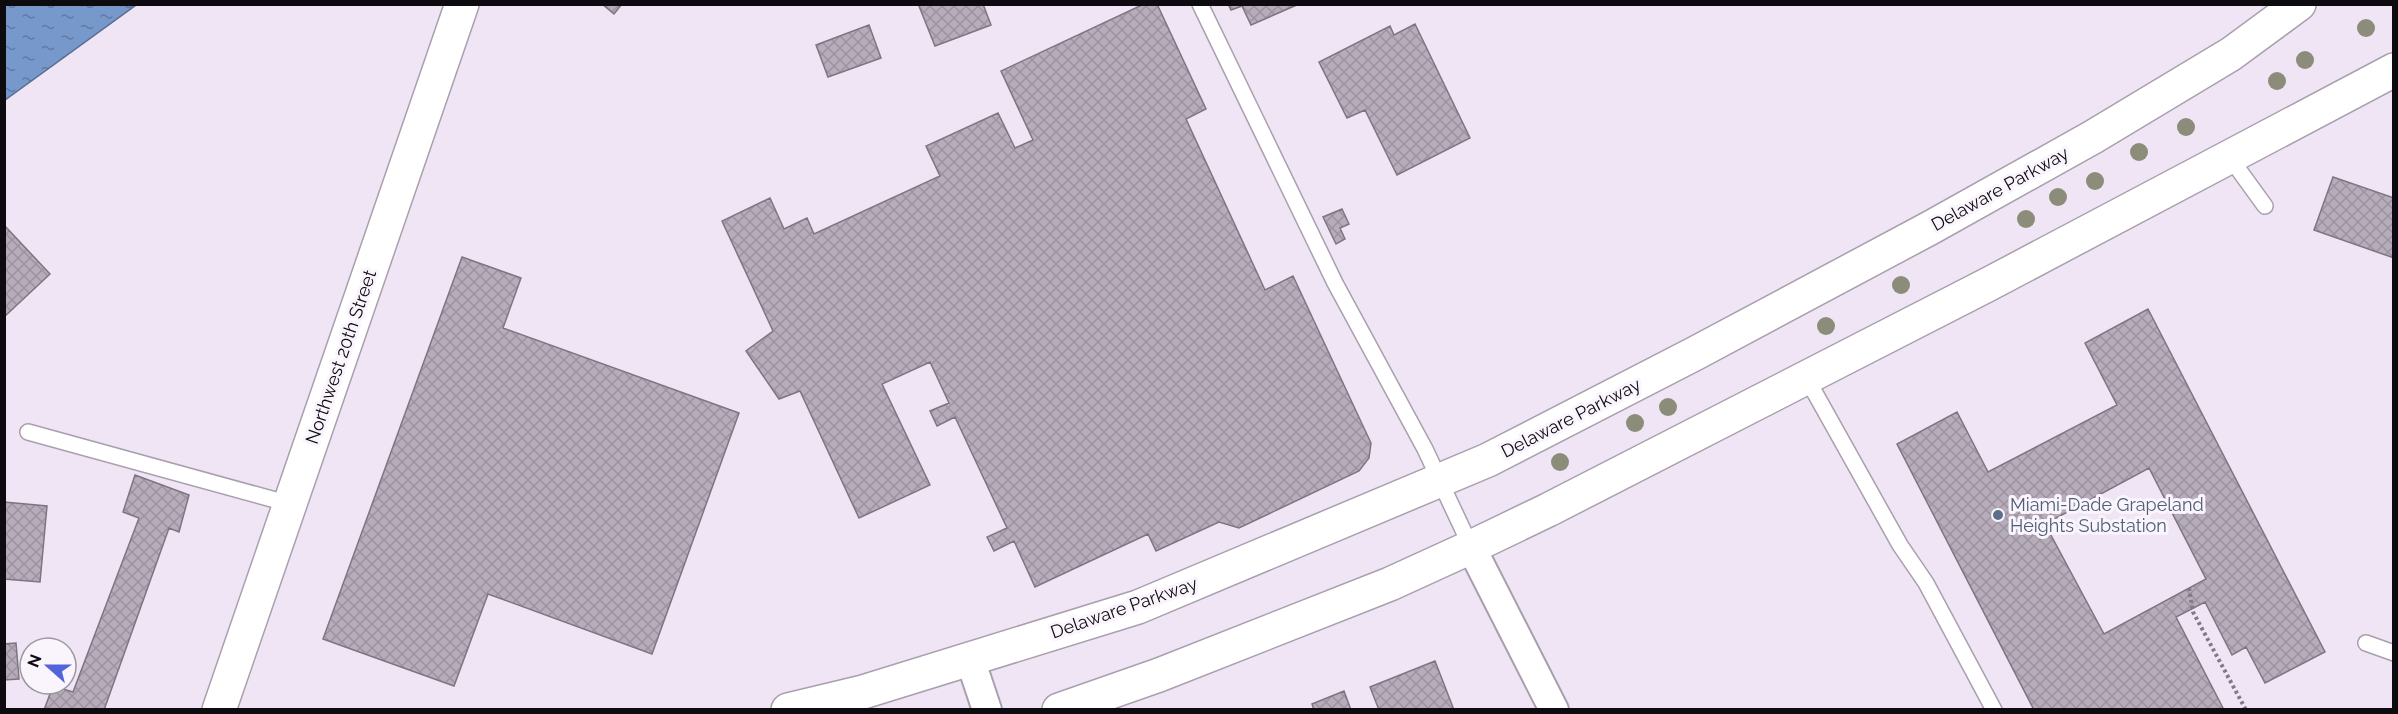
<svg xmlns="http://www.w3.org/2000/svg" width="2398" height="714" viewBox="0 0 2398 714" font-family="Raleway,sans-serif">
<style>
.water{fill:url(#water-ripples);stroke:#586e92;stroke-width:1.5}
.building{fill:url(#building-cross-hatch);stroke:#7e7582;stroke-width:1.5;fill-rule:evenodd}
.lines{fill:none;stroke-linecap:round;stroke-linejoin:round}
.service-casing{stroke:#a99fad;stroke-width:18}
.minor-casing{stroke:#a99fad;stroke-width:32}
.tertiary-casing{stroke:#a99fad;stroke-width:36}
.path{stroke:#817a84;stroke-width:4;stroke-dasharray:3 3;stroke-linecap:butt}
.service{stroke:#fff;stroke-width:15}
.minor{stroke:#fff;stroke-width:28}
.tertiary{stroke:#fff;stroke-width:33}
.tree{fill:#8b8c79}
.service-dot{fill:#5c6f8a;stroke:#faf4fd;stroke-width:2}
.labels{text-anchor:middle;stroke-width:6;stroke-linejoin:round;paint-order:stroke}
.street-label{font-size:18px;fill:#0e0b10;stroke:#faf4fd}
.service-label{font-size:18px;fill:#4e5e75;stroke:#faf4fd;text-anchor:start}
</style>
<defs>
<pattern id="water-ripples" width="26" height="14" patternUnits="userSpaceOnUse" patternTransform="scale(1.5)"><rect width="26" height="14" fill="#7798ca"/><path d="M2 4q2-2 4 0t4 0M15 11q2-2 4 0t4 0" fill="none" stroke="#607aa3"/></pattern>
<pattern id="building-cross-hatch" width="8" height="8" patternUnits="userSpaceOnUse" patternTransform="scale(1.5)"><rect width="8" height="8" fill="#b6acba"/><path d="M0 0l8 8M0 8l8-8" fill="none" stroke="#9b939f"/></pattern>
</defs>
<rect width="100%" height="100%" fill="#f0e5f4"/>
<path class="water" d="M5,4H136V5L5,100Z"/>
<path class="building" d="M602,4H622L614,14Z
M922,4H983L991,25L935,46L919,6Z
M1144,4H1157L1206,109L1186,119L1265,290L1293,276L1371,443L1369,458L1359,471L1239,528L1219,522L1156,551L1148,534L1035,587L1014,541L994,551L987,537L1007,528L955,417L937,426L930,411L949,403L930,362L882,384L930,485L859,518L800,391L779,399L746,351L773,331L722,221L770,198L784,229L807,218L814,234L940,176L926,146L998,113L1015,148L1033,140L1001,71Z
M1228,4H1299L1251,25L1242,6L1231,10Z
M1415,24L1470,138L1397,175L1365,110L1347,118L1319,62L1390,26L1394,35Z
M869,25L881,58L828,77L816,45Z
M2333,177L2394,198V258L2314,230Z
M1342,209L1349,224L1340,228L1345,239L1336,244L1323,217Z
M4,225L50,274L4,317Z
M462,257L521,278L503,328L739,413L652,654L488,594L454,686L323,639Z
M2148,309L2325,652L2265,683L2246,647L2232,655L2205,602L2176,617L2224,710H2034L1897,444L1957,412L1988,472L2117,405L2085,343ZM2149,468L2206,579L2104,634L2045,524Z
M135,475L189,495L179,532L169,528L104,710H44L53,686L73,692L139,518L123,512Z
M4,502L47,506L40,582L4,579Z
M16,643L19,679L4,680V644Z
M1435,661L1454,710H1379L1370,687Z
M1344,691L1351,710H1314L1312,704Z"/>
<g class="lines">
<g class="service-casing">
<path id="service" d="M1200,4L1335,283L1425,449L1471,547
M2228,155L2265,206
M1806,377L1900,545L1926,583L1994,710
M28,432L290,504
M2366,643L2394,653"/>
</g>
<g class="minor-casing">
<path id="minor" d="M1471,547L1554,710
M970,659L987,710"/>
</g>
<g class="tertiary-casing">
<path id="tertiary" d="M219,710L462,4
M788,710L863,692L1138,607L1488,460L1694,354L1930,228L2093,137L2231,54L2299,4
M1059,710L1159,675L1390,584L1471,547L1548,510L1989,284L2394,70"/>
</g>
<path class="path" d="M2189,588L2193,612L2246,710"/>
<use href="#service" class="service"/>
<use href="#minor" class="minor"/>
<use href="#tertiary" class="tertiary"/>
</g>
<g class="tree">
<circle cx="2366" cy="28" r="9"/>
<circle cx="2305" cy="60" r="9"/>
<circle cx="2277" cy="81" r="9"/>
<circle cx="2186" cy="127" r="9"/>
<circle cx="2139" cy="152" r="9"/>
<circle cx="2095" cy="181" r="9"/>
<circle cx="2058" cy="197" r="9"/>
<circle cx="2026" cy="219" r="9"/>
<circle cx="1901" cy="285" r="9"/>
<circle cx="1826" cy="326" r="9"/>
<circle cx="1668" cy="407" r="9"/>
<circle cx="1635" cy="423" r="9"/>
<circle cx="1560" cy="462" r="9"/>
</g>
<circle class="service-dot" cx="1998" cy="515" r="6"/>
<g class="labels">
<g class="street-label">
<text transform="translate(2000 189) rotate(-29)" y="6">Delaware Parkway</text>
<text transform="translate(341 357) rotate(-71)" y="6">Northwest 20th Street</text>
<text transform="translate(1571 418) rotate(-27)" y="6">Delaware Parkway</text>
<text transform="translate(1124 608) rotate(-19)" y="6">Delaware Parkway</text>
</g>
<g class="service-label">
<text x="2010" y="511">Miami-Dade Grapeland<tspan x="2010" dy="21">Heights Substation</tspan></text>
</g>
</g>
<rect width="2398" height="714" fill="none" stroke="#0e0b10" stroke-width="12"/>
<g transform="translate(48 666) rotate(291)"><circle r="28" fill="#faf4fd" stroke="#9c979e" stroke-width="1.5"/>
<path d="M0-4.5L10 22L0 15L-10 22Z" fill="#5264da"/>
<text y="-9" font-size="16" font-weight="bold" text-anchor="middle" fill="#0e0b10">N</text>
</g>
</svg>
